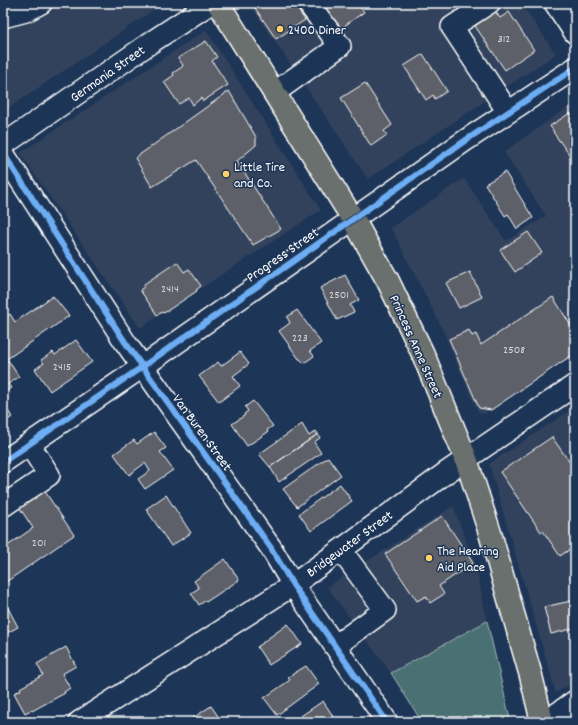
<svg xmlns="http://www.w3.org/2000/svg" width="578" height="725" viewBox="0 0 578 725" font-family="Dekko,sans-serif">
<style>
.built{fill:#30425c}
.green{fill:#4a7073;stroke:#a4b8b9}
.building{fill:#5d6067;stroke:#fff}
.lines{fill:none;stroke-linecap:round;stroke-linejoin:round}
.minor-casing{stroke:#fff;stroke-width:24}
.major-casing{stroke:#fff;stroke-width:25}
.minor{stroke:#1d3557;stroke-width:21}
.major{stroke:#6b706d;stroke-width:22}
.cycleway-casing{stroke:#1d3557;stroke-width:8}
.cycleway{stroke:#6dadf4;stroke-width:6}
.poi-dot{fill:#ffd166;stroke:#1d3557;stroke-width:1.5}
.labels{text-anchor:middle;stroke-width:3;stroke-linejoin:round;paint-order:stroke}
.number-label{font-size:12px;fill:#d6d7d9}
.poi-label{font-size:14px;fill:#fff;stroke:#1d3557;text-anchor:start}
.street-label{font-size:14px;fill:#fff;stroke:#1d3557}
</style>
<rect width="100%" height="100%" fill="#1d3557"/>
<filter id="ink" filterUnits="userSpaceOnUse"><feTurbulence type="fractalNoise" baseFrequency=".025" numOctaves="2"/><feDisplacementMap in="SourceGraphic" scale="8" xChannelSelector="R" yChannelSelector="G"/><feConvolveMatrix kernelMatrix="1 2 1 2 8 2 1 2 1" color-interpolation-filters="sRGB"/></filter>
<g filter="url(#ink)">
<path class="built" d="M3,3H164L3,112Z
M249,3H521L556,54L368,179Z
M206,30L321,210L140,328L20,153Z
M575,102V353L484,414L478,412L441,326L391,228L464,178L506,241L546,216L504,152Z
M575,407V681L556,693L489,464Z
M453,506L476,566L487,621L391,673L327,587Z"/>
<path class="green" d="M487,621L510,719L504,722H422L391,673Z"/>
<path class="building" d="M262,3H293L305,20L276,39L255,8Z
M321,3H357L364,12L340,29Z
M495,11L500,18L509,12L534,50L505,70L475,26Z
M206,41L217,57L212,61L228,85L203,101L201,98L193,105L189,98L179,104L164,82L174,75L173,73L182,67L183,65L178,58Z
M423,54L447,91L435,99L433,95L426,100L404,66Z
M365,83L392,125L384,131L387,135L371,146L341,98Z
M229,91L256,137V145L237,161L281,229L253,245L196,160L152,187L135,158Z
M570,113L575,119V165L573,162L574,161L553,132H554L550,126Z
M505,172L533,218L517,229L508,214L505,216L485,184Z
M528,232L542,253L515,272L500,250Z
M177,262L184,272L189,269L201,286L196,290L197,291L164,313L163,312L157,315L140,290L145,286L144,284Z
M470,272L482,297L459,308L446,283Z
M345,275L359,300L350,305L354,312L337,320L320,288Z
M53,296L69,316L7,359L3,353V318L10,314L15,322Z
M553,297L575,332V339L572,341L575,345V353L491,410L479,408L449,339L469,330L472,336L476,334L481,345Z
M297,310L321,343L310,351L314,356L304,363L300,359H299L279,331L290,323L287,317Z
M76,340L92,362L50,391L35,369L44,363L41,360L53,352L55,355Z
M240,352L249,364L233,376L240,386L219,402L199,376L218,362L221,366Z
M8,360L19,377L8,384L11,388L3,393V364Z
M253,401L273,426L267,430L268,432L247,446L232,424L245,415L244,414L248,411L245,407Z
M3,403L12,417L3,423Z
M302,424L309,436L316,431L318,434L270,467L259,454Z
M154,432L166,448L160,452L173,470L145,489L138,479L150,471L145,463L129,475L114,454L134,440L137,444Z
M318,434L320,438L314,442L321,453L279,482L270,467Z
M552,437L575,470V546L560,556L543,531L541,532L500,472Z
M328,457L341,475L297,507L283,489Z
M340,484L352,501L311,531L299,514Z
M44,490L74,535L3,584V549L33,528L19,507Z
M166,495L191,533L171,546L146,509Z
M442,516L473,563L439,586L444,594L430,603L426,596L417,601L385,554Z
M225,559L239,580L206,602L205,601L199,605L191,593L199,588L194,581Z
M575,568V580L570,578Z
M571,601L575,615V628L551,634L544,607Z
M8,608L18,627L3,635V611Z
M288,624L302,644L269,665L257,647L263,643V642Z
M66,647L76,666L62,674L70,688L64,692L65,693L32,711L31,710L25,713L14,693L21,690L20,688L43,675L37,664Z
M306,666L319,684L277,715L264,698L290,680L288,677Z
M323,701L337,722H292Z
M211,706L222,722H187Z
M168,717L172,722H160Z"/>
<g class="lines">
<g class="minor-casing">
<path id="minor" d="M489,3L452,27L508,112
M555,3L575,33
M3,17L26,11L41,3
M274,93L340,46L308,3
M3,145L153,41L211,3
M3,153L125,342L271,548L293,585L387,722
M3,462L142,367L466,140L575,68
M3,506L49,475L29,444
M335,646L385,610L341,550
M79,722L293,585L447,472L575,385
M545,722L575,701"/>
</g>
<g class="major-casing">
<path id="major" d="M218,3L353,219L388,281L423,354L466,459L490,533L531,676L542,722"/>
</g>
<use href="#minor" class="minor"/>
<use href="#major" class="major"/>
<g class="cycleway-casing">
<path id="cycleway" d="M3,153L125,342L271,548L293,585L387,722
M3,462L142,367L466,140L575,68"/>
</g>
<use href="#cycleway" class="cycleway"/>
</g>
</g>
<g class="poi-dot">
<circle cx="280" cy="29" r="4"/>
<circle cx="226" cy="174" r="4"/>
<circle cx="429" cy="558" r="4"/>
</g>
<g class="labels">
<g class="number-label">
<text x="504" y="42">312</text>
<text x="170" y="292">2414</text>
<text x="339" y="298">2501</text>
<text x="300" y="341">223</text>
<text x="514" y="353">2508</text>
<text x="62" y="370">2415</text>
<text x="39" y="546">201</text>
</g>
<g class="poi-label">
<text x="288" y="34">2400 Diner</text>
<text x="234" y="171">Little Tire<tspan x="234" dy="16">and Co.</tspan></text>
<text x="437" y="555">The Hearing<tspan x="437" dy="16">Aid Place</tspan></text>
</g>
<g class="street-label">
<text transform="translate(107 73) rotate(-35)" y="5">Germania Street</text>
<text transform="translate(282 254) rotate(-35)" y="5">Progress Street</text>
<text transform="translate(417 346) rotate(66)" y="5">Princess Anne Street</text>
<text transform="translate(203 432) rotate(54)" y="5">Van Buren Street</text>
<text transform="translate(349 543) rotate(-36)" y="5">Bridgewater Street</text>
</g>
</g>
<rect width="578" height="725" fill="none" stroke="#1d3557" stroke-width="16"/>
<rect x="8" y="8" width="562" height="709" fill="none" stroke="#fff" stroke-width="1.5" filter="url(#ink)"/>
</svg>
